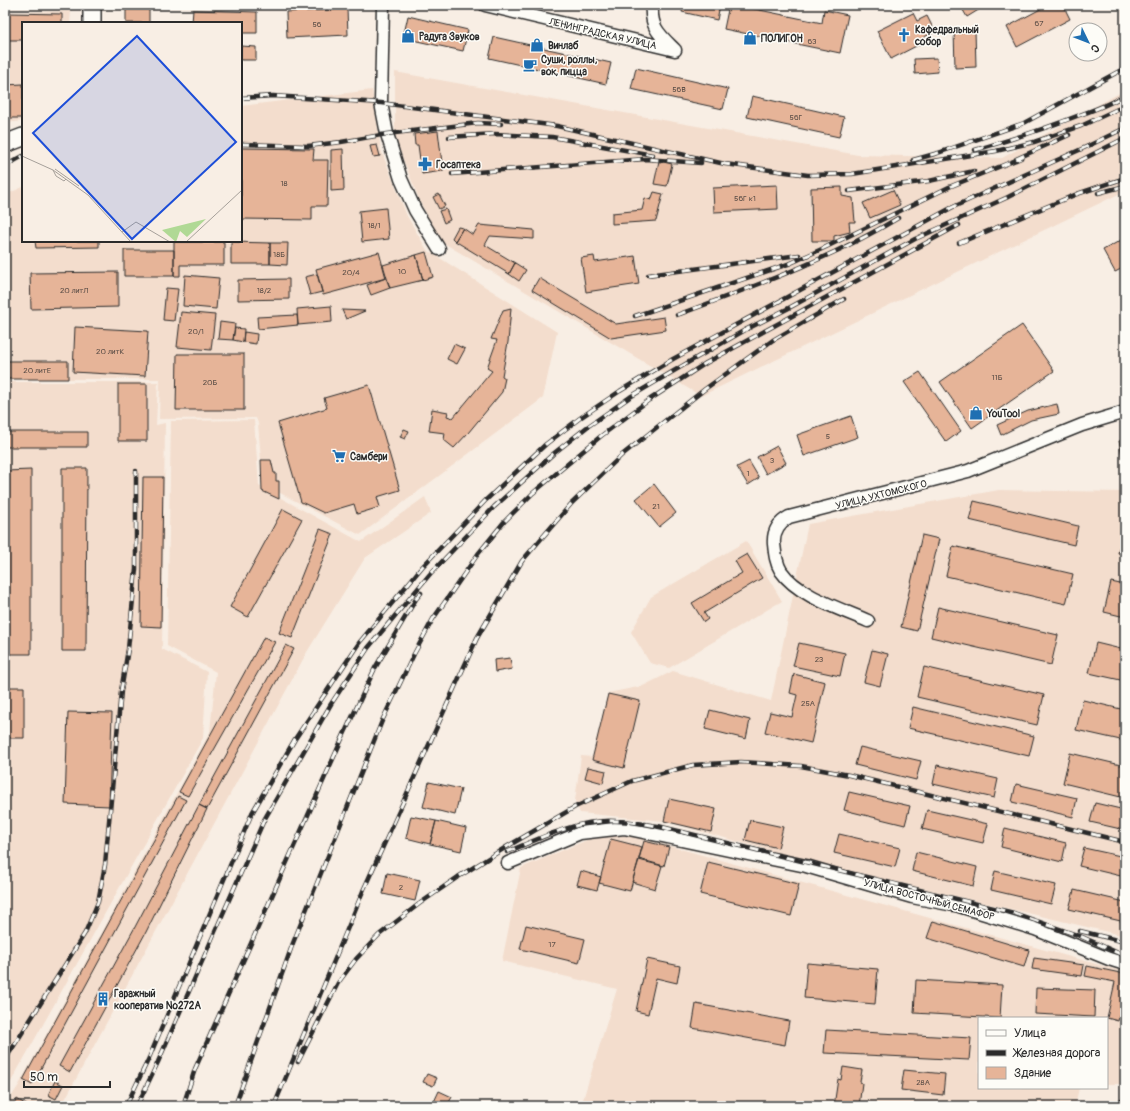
<svg xmlns="http://www.w3.org/2000/svg" width="1130" height="1111" viewBox="0 0 1130 1111" font-family="Pangolin,sans-serif">
<style>
.built{fill:#f3ddcd}
.building{fill:#e6b498;stroke:#2b2b2b}
.lines{fill:none;stroke-linecap:round;stroke-linejoin:round}
.minor-casing{stroke:#2b2b2b;stroke-width:15}
.secondary-casing{stroke:#2b2b2b;stroke-width:20}
.minor{stroke:#fdfcf7;stroke-width:12}
.secondary{stroke:#fdfcf7;stroke-width:17}
.rail-casing{stroke:#2b2b2b;stroke-width:4.5}
.rail{stroke:#fdfcf7;stroke-width:3;stroke-dasharray:9;stroke-linecap:butt}
.labels{text-anchor:middle;stroke-width:3;stroke-linejoin:round;paint-order:stroke}
.number-label{font-size:8px;fill:#5a4d46}
.poi-label{font-size:10px;font-weight:bold;fill:#2b2b2b;stroke:#fdfcf7;text-anchor:start}
.street-label{font-size:10px;fill:#2b2b2b;stroke:#fdfcf7}
.inset-road{fill:none;stroke:#a6a09a;stroke-width:1}
.view{fill:#1d4ed8;fill-opacity:0.15;stroke:#1d4ed8;stroke-width:2}
.inset-edge{fill:none;stroke:#2b2b2b;stroke-width:2}
</style>
<rect width="100%" height="100%" fill="#f8eee4"/>
<filter id="ink" filterUnits="userSpaceOnUse"><feTurbulence type="fractalNoise" baseFrequency=".025" numOctaves="2"/><feDisplacementMap in="SourceGraphic" scale="8" xChannelSelector="R" yChannelSelector="G"/><feConvolveMatrix kernelMatrix="1 2 1 2 8 2 1 2 1" color-interpolation-filters="sRGB"/></filter>
<g filter="url(#ink)">
<path class="built" d="M71,11L70,23H23V121L5,123V12Z
M395,72L858,155L1002,158L1125,90V191L701,396L442,242L421,204L395,139Z
M372,90L381,150L407,216L427,250L557,332L543,398L360,535L263,484L258,423L256,418L159,419L160,379H5V195L23,187V241H241V106Z
M5,382H158L156,425L165,423L162,649L207,672L203,738L12,1080L5,1092Z
M254,420L259,486L361,542L425,497L431,513L365,558L307,652L62,1105L63,1106H5L19,1085L210,732L216,672L167,646L171,421Z
M999,490L1125,492V936L807,861L664,821L580,813L575,801L581,756L592,757L608,693L643,686L673,671L771,701L808,524Z
M746,541L782,601L669,668L650,663L631,632L651,597Z
M626,834L1125,972V1055L1120,1084H1107V1018H979V1088H1079L1075,1106H581L617,989L502,961L521,868L587,840Z"/>
<path class="building" d="M683,5H720L717,20L682,12Z
M729,5H751L750,8L822,23L824,10L848,15L840,53L724,29Z
M960,5H984L985,6L967,17Z
M1048,5H1063L1070,19L1017,47L1007,27Z
M126,9H149V23H126Z
M347,9L348,35L287,38L286,12Z
M193,10L257,12V33H241V23H192Z
M8,13L62,14V23H23V40H7Z
M913,13L917,21L927,16L935,32L924,37L926,41L891,59L877,31Z
M408,16L468,30L463,51L403,38Z
M954,30H975L976,67L955,68Z
M494,37L611,63L606,84L489,58Z
M241,46L256,47V60H241Z
M937,58L938,72L915,74L914,59Z
M636,68L728,89L723,109L631,89Z
M23,84V118H5V85Z
M752,96L844,117L839,137L747,117Z
M438,131L443,171L422,174L418,145H415L414,134Z
M377,145L380,156L373,157L370,146Z
M241,148L314,149L313,160H328L327,206H312V220L241,219Z
M343,149L344,190L331,191V150Z
M659,161L672,164L667,186L654,184Z
M777,185L778,209L714,212L713,188Z
M842,187V196L853,198L855,222H849L850,232L834,236V241H812L811,188Z
M893,190L900,205L870,218L863,203Z
M654,192L663,194L656,221L612,224V213L642,210L645,198L651,200Z
M439,194L445,206L439,209L433,197Z
M386,208L389,239L362,242L359,211Z
M446,209L450,220L444,223L439,211Z
M479,225L534,230V239L490,236L485,245L515,263L509,274L455,241L463,228L473,235Z
M458,227L463,228L455,241L452,238Z
M1125,238V267L1115,272L1103,250Z
M35,241H99V247L36,248Z
M174,242H224V265H180V276H174Z
M231,242L270,243V264H231Z
M270,243H288L287,265L270,264Z
M124,250H174V276H124Z
M379,252L386,278L323,295L316,269Z
M426,252L433,277L423,280L416,255Z
M416,255L423,280L390,288L383,265Z
M594,256L595,262L635,256L639,284L586,292L581,258Z
M515,263L526,270L519,281L509,274Z
M118,272V307L31,309L30,273Z
M317,274L322,292L310,295L305,277Z
M185,275L219,278L216,309L183,306Z
M386,278L390,288L371,295L367,285Z
M539,278L616,324L664,317L666,330L611,338L532,290Z
M289,279V299L238,300V280Z
M166,288L178,289L174,321L163,320Z
M331,306L332,322L298,325L297,309Z
M511,308L508,342L502,376L505,378L502,392L468,433L454,448L444,440L445,433L429,431L432,409L448,412L447,416L453,418L492,371L487,368L497,340L491,339L503,310Z
M342,310L365,311L346,319Z
M181,312L215,315L211,350L177,347Z
M297,315L298,325L258,329L257,317Z
M220,322L235,324L233,340L218,339Z
M1022,325L1054,371L972,428L940,382Z
M75,327L148,331L145,376L73,372Z
M235,328L244,329L243,342L233,340Z
M244,332L257,334L256,344L243,342Z
M454,344L465,349L457,364L447,359Z
M177,354H244V410H176Z
M5,361H68V379H5Z
M920,372L961,431L946,442L904,382Z
M118,384H147V441H118Z
M369,385L400,490L377,497L380,507L357,514L354,504L324,513L301,502L278,423L327,408L324,398Z
M1057,404L1059,414L1031,420L1001,435L997,425L1028,411Z
M851,416L858,437L804,456L797,435Z
M404,429L409,431L405,439L400,437Z
M5,432H87V447H5Z
M1125,440V456H1122L1119,441Z
M777,446L786,463L766,474L757,457Z
M261,460H271L274,473H276V481H279V499L262,491Z
M749,461L759,478L748,485L737,467Z
M62,468H87L86,651H62Z
M31,470V654H6V471Z
M143,477H163L161,627L141,626Z
M654,484L676,513L659,527L636,499Z
M974,501L1078,526L1074,545L969,520Z
M283,509L302,519L248,617L230,607Z
M1125,523V555L1118,553Z
M320,529L333,534L292,638L279,633Z
M922,535L939,539L917,631L901,627Z
M953,546L1073,574L1066,604L946,576Z
M747,554L762,578L704,613L708,619L704,622L692,603L742,573L735,561Z
M1111,582L1125,585V617L1104,612Z
M938,607L1058,635L1051,665L931,637Z
M264,637L275,642L188,796L179,792Z
M799,643L845,653L840,676L793,666Z
M1096,643L1125,650V681L1089,673Z
M286,645L294,649L207,809L199,805Z
M872,650L888,654L880,686L864,682Z
M510,658L512,669L495,672L494,660Z
M924,667L1044,695L1037,725L917,697Z
M794,674L825,682L811,743L765,732L770,712L792,717L797,695L790,693Z
M5,687H24V738H5Z
M608,694L640,701L624,768L592,760Z
M1083,700L1125,710V741L1076,730Z
M913,707L1034,736L1029,756L908,728Z
M710,710L750,720L746,739L705,729Z
M68,712L112,713L109,806L65,804Z
M860,747L921,761L916,780L855,765Z
M1070,753L1125,766V798L1063,783Z
M937,765L998,779L994,798L933,784Z
M588,767L606,771L603,783L585,778Z
M429,782L461,789L455,815L423,807Z
M1016,784L1077,798L1073,817L1012,802Z
M849,792L910,806L905,825L844,810Z
M178,796L186,800L32,1085L23,1080Z
M669,799L716,809L711,832L664,821Z
M1095,803L1125,810V830L1090,822Z
M199,805L207,809L146,932L70,1072L59,1066L135,927Z
M927,810L988,824L983,843L922,829Z
M411,816L436,821L430,844L406,838Z
M750,820L783,827L778,848L745,840Z
M436,821L466,828L461,851L430,844Z
M1005,828L1066,843L1062,862L1001,847Z
M839,834L900,848L895,867L834,853Z
M611,839L642,847L630,891L599,883Z
M644,841L669,847L664,866L639,859Z
M1084,848L1125,857V877L1079,866Z
M916,852L977,867L973,886L912,871Z
M639,860L662,866L655,889L632,882Z
M708,862L799,884L791,916L700,894Z
M581,871L601,877L597,890L577,885Z
M995,871L1056,885L1051,904L991,890Z
M387,873L420,880L415,901L383,894Z
M1074,890L1125,902V922L1069,909Z
M933,921L1029,950L1024,967L927,938Z
M526,925L585,939L579,963L520,949Z
M1034,958L1084,965L1082,976L1032,969Z
M647,959L680,966L677,983L656,978L648,1014L636,1011Z
M807,963L878,969L875,1004L804,998Z
M1087,966L1125,974V991L1118,1021L1107,1018L1115,982L1085,976Z
M916,980L1002,985L1000,1018L914,1013Z
M1036,988L1095,990L1094,1017L1035,1014Z
M696,1004L789,1021L785,1045L692,1028Z
M826,1030L971,1038L969,1060L824,1053Z
M843,1067L862,1070L860,1082L862,1083L859,1106H834L838,1079L841,1080Z
M904,1070L945,1074L943,1095L901,1090Z
M427,1074L437,1078L433,1086L423,1082Z
M55,1081L63,1085L56,1099L48,1095Z
M439,1091L452,1097L447,1106H432Z
M17,1099L28,1106H13Z"/>
<g class="lines">
<g class="minor-casing">
<path id="minor" d="M383,5L381,103L387,134L401,179L415,210L439,249
M485,5L675,50
M652,5C650,28 660,35 675,50
M868,621C841,609 798,596 781,571C776,563 775,554 774,544C773,532 778,523 789,517L968,471L1082,425L1125,412
M508,863L580,833L624,828L806,866L912,897L959,906L1035,929L1109,959L1125,964
M1125,1106V1104"/>
</g>
<g class="secondary-casing">
<path id="secondary" d="M92,23V5
M5,144L23,137"/>
</g>
<use href="#minor" class="minor"/>
<use href="#secondary" class="secondary"/>
<g class="rail-casing">
<path id="rail" d="M241,98L273,96L381,103L557,126L725,164L808,175L852,174L996,151L1034,142L1081,126L1122,107
M449,137L495,134L552,137L653,155
M241,144L308,146L341,142L387,134L478,123L501,124
M975,150C1010,140 1044,129 1077,116C1094,110 1110,104 1125,95
M1016,159L1069,135
M913,160L938,153L1024,123L1125,68
M5,166L23,156
M452,174L645,159L701,163
M849,191L929,181L974,171
M1098,193L1125,186
M959,243L1077,194L1125,178
M648,275L799,255
M677,315C752,287 829,260 898,218
M635,316L791,263L824,248L949,187L1021,158
M507,852C540,838 579,819 616,821C630,821 644,824 658,826L1014,913L1080,936L1125,956
M1080,931L1125,942
M5,1060L85,933L98,902L105,865L121,691L128,649L136,569V471
M298,1062L338,983L356,959L379,935L419,904L458,877L508,846L575,807L632,781L693,765L741,762L801,766L849,775L1125,842
M126,1106L149,1058L252,813L295,739L359,643L422,567L486,500L546,444L580,418L620,391L673,359L951,208L1086,147L1125,128
M137,1106L158,1062L264,820L331,704L368,648L430,574L494,507L553,454L587,427L630,397L689,362L747,329L787,309L915,239L1006,198L1125,138
M183,1106L195,1069L341,741L375,668L416,599L421,593
M235,1106L293,943L382,721L414,654L433,619L478,554L504,522L533,493L601,436L649,400L706,363L959,225
M274,1106L363,891L477,638L522,561L571,504L622,455L705,389L773,340L844,299"/>
</g>
<use href="#rail" class="rail"/>
</g>
</g>
<defs>
<g id="church-bare" transform="scale(1.08)"><path d="M-1.2-6h2.4v3.5h3.3v2.4h-3.3V6h-2.4V-.1h-3.3v-2.4h3.3Z" fill="#1f6fb2" stroke="#fdfcf7" stroke-width="2.5" paint-order="stroke"/></g>
<g id="shop-bare" transform="scale(1.08)"><path d="M-5-2.5h2.3a2.7 3.5 0 0 1 5.4 0H5L5.5 6h-11ZM-1.5-2.5h3a1.5 2.3 0 0 0-3 0Z" fill="#1f6fb2" stroke="#fdfcf7" stroke-width="2.5" paint-order="stroke"/></g>
<g id="cafe-bare" transform="scale(1.08)"><path d="M-5.5-4.5H6V0H3Q3 3.5 0 3.5H-2.5Q-5.5 3.5-5.5 0ZM3-3.2v2h1.7v-2ZM-6 4.5H4V6H-6Z" fill="#1f6fb2" stroke="#fdfcf7" stroke-width="2.5" paint-order="stroke"/></g>
<g id="pharmacy-bare" transform="scale(1.08)"><path d="M-2-6h4v4h4v4h-4v4h-4v-4h-4v-4h4Z" fill="#1f6fb2" stroke="#fdfcf7" stroke-width="2.5" paint-order="stroke"/></g>
<g id="supermarket-bare" transform="scale(1.08)"><path d="M-6-5.5h2.5l.6 2H6L4.5 2H-2.5L-4.4-4H-6ZM-1.5 3.2a1.3 1.3 0 1 0 .1 0ZM3 3.2a1.3 1.3 0 1 0 .1 0Z" fill="#1f6fb2" stroke="#fdfcf7" stroke-width="2.5" paint-order="stroke"/></g>
<g id="building-bare" transform="scale(1.08)"><path d="M-4-6H4V6H1V3H-1V6H-4ZM-2.5-4.3h1.7v1.8h-1.7ZM.8-4.3h1.7v1.8H.8ZM-2.5-1h1.7V.8h-1.7ZM.8-1h1.7V.8H.8Z" fill="#1f6fb2" stroke="#fdfcf7" stroke-width="2.5" paint-order="stroke"/></g>
</defs>
<g fill-rule="evenodd">
<use href="#church-bare" x="904" y="35"/>
<use href="#shop-bare" x="408" y="36"/>
<use href="#shop-bare" x="750" y="38"/>
<use href="#shop-bare" x="537" y="45"/>
<use href="#cafe-bare" x="530" y="65"/>
<use href="#pharmacy-bare" x="425" y="164"/>
<use href="#shop-bare" x="976" y="413"/>
<use href="#supermarket-bare" x="339" y="456"/>
<use href="#building-bare" x="103" y="999"/>
</g>
<g class="labels">
<g class="number-label">
<text x="1039" y="26">67</text>
<text x="317" y="27">56</text>
<text x="812" y="44">63</text>
<text x="679" y="92">56В</text>
<text x="796" y="120">56Г</text>
<text x="284" y="186">18</text>
<text x="745" y="201">56Г к1</text>
<text x="374" y="228">18/1</text>
<text x="279" y="257">18Б</text>
<text x="402" y="274">10</text>
<text x="351" y="275">20/4</text>
<text x="74" y="293">20 литЛ</text>
<text x="264" y="293">18/2</text>
<text x="196" y="334">20/1</text>
<text x="110" y="354">20 литК</text>
<text x="37" y="373">20 литЕ</text>
<text x="997" y="380">11Б</text>
<text x="210" y="385">20Б</text>
<text x="828" y="439">5</text>
<text x="772" y="463">3</text>
<text x="748" y="476">1</text>
<text x="656" y="509">21</text>
<text x="819" y="662">23</text>
<text x="808" y="706">25А</text>
<text x="401" y="890">2</text>
<text x="552" y="947">17</text>
<text x="923" y="1085">28А</text>
</g>
<g class="poi-label">
<text x="915" y="33">Кафедральный<tspan x="915" dy="12">собор</tspan></text>
<text x="419" y="40">Радуга Звуков</text>
<text x="761" y="42">ПОЛИГОН</text>
<text x="548" y="49">Винлаб</text>
<text x="541" y="63">Суши, роллы,<tspan x="541" dy="12">вок, пицца</tspan></text>
<text x="436" y="168">Госаптека</text>
<text x="987" y="417">YouTool</text>
<text x="350" y="460">Самбери</text>
<text x="114" y="997">Гаражный<tspan x="114" dy="12">кооператив №272А</tspan></text>
</g>
<g class="street-label">
<text transform="translate(603 33) rotate(13)" y="4">ЛЕНИНГРАДСКАЯ УЛИЦА</text>
<text transform="translate(881 494) rotate(-14)" y="4">УЛИЦА УХТОМСКОГО</text>
<text transform="translate(929 899) rotate(15)" y="4">УЛИЦА ВОСТОЧНЫЙ СЕМАФОР</text>
</g>
</g>
<g transform="translate(22 22)">
<rect width="220" height="220" fill="#f8eee4"/>
<path d="M184,197L165,215L158,209L154,220L140,208Z" fill="#b0d995"/>
<path class="inset-road" d="M0,134L31,148L66,173L109,220M33,147L57,164M31,148L34,154L42,159L44,157M100,210L114,200L148,220M164,220L220,168"/>
<path class="view" d="M115,14L214,120L110,217L11,111Z"/>
<rect width="220" height="220" class="inset-edge"/>
</g>
<rect width="1130" height="1111" fill="none" stroke="#fdfcf7" stroke-width="20"/>
<rect x="10" y="10" width="1110" height="1091" fill="none" stroke="#2b2b2b" stroke-width="1.5" filter="url(#ink)"/>
<rect x="978" y="1017" width="130" height="72" fill="#fdfcf7" stroke="#a9a8a5"/>
<rect x="986" y="1030" width="20" height="6" fill="#fdfcf7" stroke="#a9a8a5"/>
<text x="1014" y="1037" font-size="12" fill="#2b2b2b">Улица</text>
<rect x="986" y="1050" width="20" height="6" fill="#2b2b2b" stroke="#a9a8a5"/>
<text x="1014" y="1057" font-size="12" fill="#2b2b2b">Железная дорога</text>
<rect x="986" y="1067" width="20" height="12" fill="#e6b498" stroke="#a9a8a5"/>
<text x="1014" y="1077" font-size="12" fill="#2b2b2b">Здание</text>
<g transform="translate(1088 42) rotate(133)"><circle r="19" fill="#fdfcf7" stroke="#a9a8a5"/>
<path d="M0-3L7 15L0 10L-7 15Z" fill="#1f6fb2"/>
<text y="-6" font-size="11" font-weight="bold" text-anchor="middle" fill="#2b2b2b">С</text>
</g>
<path d="M24 1081v6h86v-6" fill="none" stroke="#2b2b2b" stroke-width="2"/>
<text x="30" y="1081" font-size="12" fill="#2b2b2b" stroke="#fdfcf7" stroke-width="3" paint-order="stroke">50 m</text>
</svg>
